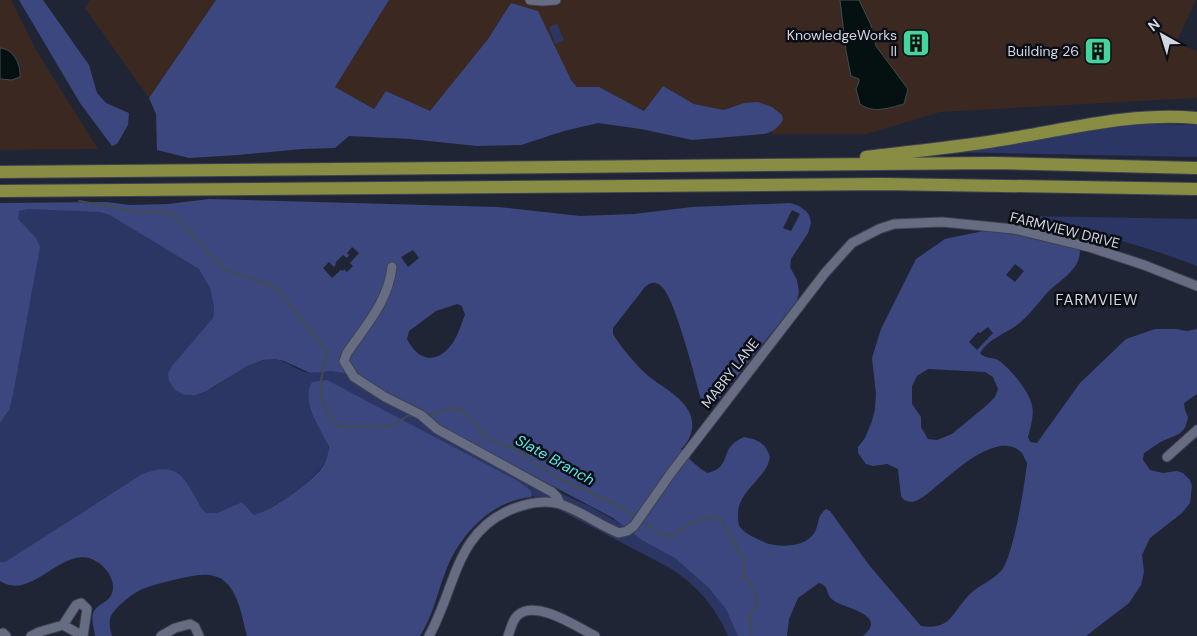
<svg xmlns="http://www.w3.org/2000/svg" width="1197" height="636" viewBox="0 0 1197 636" font-family="'DM Sans',sans-serif">
<style>
.commercial{fill:#3a2821}
.green{fill:#2c3665;fill-rule:evenodd}
.forest{fill:#3b477e;fill-rule:evenodd}
.water{fill:#051111;stroke:#424c50}
.lines{fill:none;stroke-linecap:round;stroke-linejoin:round}
.stream{stroke:#424c50;stroke-width:2}
.minor-casing{stroke:#3e4150;stroke-width:11}
.highway-casing{stroke:#3e4150;stroke-width:14}
.minor{stroke:#666c81;stroke-width:9}
.highway{stroke:#898d44;stroke-width:12}
.labels{text-anchor:middle;stroke-width:5;stroke-linejoin:round;paint-order:stroke}
.poi-label{font-size:14px;fill:#d2d5e2;stroke:#0c0e16;text-anchor:end}
.street-label{font-size:14px;fill:#d2d5e2;stroke:#0c0e16}
.neighbourhood-label{font-size:15px;letter-spacing:1px;fill:#d2d5e2;stroke:#0c0e16}
.water-label{font-size:15px;font-style:italic;fill:#59eaeb;stroke:#0c0e16}
</style>
<rect width="100%" height="100%" fill="#202536"/>
<path class="commercial" d="M0,0H11L36,50L98,149L0,150Z
M90,0H216L149,98L85,8Z
M389,0H1196L1176,43L1197,51V98L940,112L867,134H773L771,132L779,126L744,103L724,110L694,104L663,86L644,111L599,87H577L511,3L488,39L430,112L386,91L374,109L335,87Z"/>
<path class="green" d="M557,24L564,40L555,44L549,27Z
M1148,124L1197,125V157L947,152L1118,127Z
M96,207L178,250L286,329L527,478L589,506L659,545L708,582L728,609L739,636H728C716,607 695,583 668,567L400,426L308,395C310,405 312,413 317,421C321,429 327,437 328,446C334,471 279,503 260,514L254,515L242,502L217,513H205L201,509L199,503L160,470L142,474L5,562H0V423L9,410L0,208ZM210,289L315,373C299,375 287,358 271,359C262,360 253,363 245,367C222,380 190,414 169,381L213,318L214,308Z
M1024,216L1197,219V266C1141,244 1083,230 1024,216Z"/>
<path class="forest" d="M19,0H43L89,65L97,93L106,103L129,113L128,125L117,144L112,146L80,103Z
M216,0H389L335,87L374,109L386,91L430,111L488,39L511,3L538,11L571,80L577,87H599L644,111L663,86L694,104L724,110L744,103L758,102L772,107L782,115L783,120C778,128 773,132 764,134L692,140L641,129L598,123L564,131L521,145L477,146L410,139L349,136L335,148L302,149L238,155L189,158L157,150L156,114L149,98Z
M209,199L498,207L580,216L634,214L692,207L790,203L799,206L806,211L809,215L811,223L808,233L791,259L790,267L797,280L799,292L797,301L720,398L707,405L702,403C696,381 675,298 662,287C656,281 651,282 645,287L613,328V334C619,345 641,371 651,378C668,391 699,406 691,433C690,439 685,445 681,449C689,459 696,466 707,473C734,467 717,448 744,437C758,440 765,442 770,457C769,461 768,465 766,468C756,484 737,496 738,516C738,521 738,524 740,527C746,535 758,539 766,543C778,547 797,547 807,540C823,529 813,519 826,509L830,511L869,565L921,626C950,630 951,615 968,596C977,586 992,581 1001,571C1013,559 1025,483 1027,463C1025,460 1024,456 1022,453C998,428 951,475 932,490C927,494 919,501 912,502C910,502 907,501 904,500L901,496L898,469L887,464L873,466L866,464L858,453V447L865,438L872,421L875,409L876,394L872,358L881,329L916,259L945,239L988,230L1029,237L1076,247L1080,251C1080,257 1077,265 1073,269C1066,278 1054,285 1047,293C1037,304 1029,316 1017,325C1005,334 988,339 980,353C985,359 992,357 998,360C1009,367 1027,389 1031,402C1035,413 1031,426 1028,437L1030,442L1037,443L1080,383L1126,339L1155,329H1176L1187,331L1197,329V394L1184,403L1185,410L1188,417C1185,434 1179,434 1165,440C1157,443 1151,449 1144,453L1143,460L1150,470L1163,473L1177,471L1183,473L1190,480L1192,486L1190,503L1182,513L1150,538L1142,555L1144,572L1141,585L1129,603L1086,636H863C890,614 841,608 833,600C825,594 830,586 819,583L798,598L789,619L787,636H738L726,609L708,587L675,558L642,540L613,518L436,424L355,375L331,371L310,373L284,361L274,359L263,360L247,366L207,391L196,395H184L175,390L169,381L168,374L172,366L213,318L214,308L210,288L199,269L110,215L100,212L28,209L19,211L18,219L36,238L40,247L13,395L9,410L0,423V203L107,202L130,205L168,204ZM792,210L800,214L791,231L783,228ZM352,247L359,253L350,263L353,266L347,272L344,269L343,271L341,270L332,278L323,268L329,262L334,267L336,264L335,263L343,255L347,258L349,255L347,253ZM413,250L419,258L408,267L401,257ZM1015,264L1024,271L1015,282L1006,275ZM457,304L462,306L465,315C461,324 458,336 452,344C436,365 418,361 407,339L409,331L436,311ZM988,327L993,333L977,350L969,342L978,332L980,333ZM928,369L985,372L993,377L998,389L995,397L987,405L952,434L937,440L928,439L921,427V417L912,404V386L917,376Z
M327,380L518,481L531,491L532,497C493,500 461,533 447,568C438,590 433,616 420,636H247C242,618 239,592 223,580C218,576 208,574 201,575C191,575 156,584 145,588C134,592 119,604 112,614C108,621 110,629 112,636H95C94,629 91,620 93,613C96,605 106,603 110,597C118,586 109,570 99,563C65,538 34,603 0,581V562H5L142,474C175,462 182,473 197,500C200,505 201,509 206,513H217L242,502L254,515C270,512 315,480 323,466C327,460 328,453 329,447C321,429 300,402 312,382Z"/>
<path class="water" d="M840,0H859L871,25L876,46L908,89L904,104C889,108 873,114 860,104L856,89L859,82V79L851,76L846,51Z
M0,48C14,49 21,65 20,77L12,80L0,79Z"/>
<g class="lines">
<path class="stream" d="M79,201L139,212H171L224,269L275,287L327,351C320,385 313,400 340,427L392,426L409,415L416,417
M428,416L452,407L465,412L489,440L512,447L554,476L617,505L635,517
M641,521L660,533L671,537L692,522L717,516L721,520L744,559V577L751,584L758,605L749,615L752,636"/>
<g class="minor-casing">
<path id="minor" d="M530,0L542,1L556,0
M392,267C388,302 366,325 347,353L344,361L354,377L385,397L421,415L437,429L552,492L557,497L560,504
M1167,457L1197,430
M0,634L3,633L6,636
M31,636L39,632L63,625L83,636L87,609L81,603L76,605L63,625
M161,636L175,628L190,624L195,627L199,636
M429,636C456,588 455,530 515,508C529,503 546,500 560,504C581,511 599,525 619,533L627,531L634,526L671,473L825,273L852,243L879,229L894,224L942,222L1014,229L1089,247L1144,265L1197,286
M508,636C511,629 512,620 518,615C536,599 577,627 595,636"/>
</g>
<g class="highway-casing">
<path id="highway" d="M866,157C913,151 961,147 1007,139C1070,129 1132,112 1197,118
M0,172L993,163L1197,168
M0,191L883,184L1197,189"/>
</g>
<use href="#minor" class="minor"/>
<use href="#highway" class="highway"/>
</g>
<defs>
<g id="building-square" transform="scale(1.4375)"><rect x="-9" y="-9" width="18" height="18" rx="4" fill="#45d49e" stroke="#0c0e16"/><path d="M-4-6H4V6H1V3H-1V6H-4ZM-2.5-4.3h1.7v1.8h-1.7ZM.8-4.3h1.7v1.8H.8ZM-2.5-1h1.7V.8h-1.7ZM.8-1h1.7V.8H.8Z" fill="#111"/></g>
</defs>
<g fill-rule="evenodd">
<use href="#building-square" x="916" y="43"/>
<use href="#building-square" x="1098" y="51"/>
</g>
<g class="labels">
<g class="poi-label">
<text x="897" y="40">KnowledgeWorks<tspan x="897" dy="16">II</tspan></text>
<text x="1079" y="56">Building 26</text>
</g>
<g class="street-label">
<text transform="translate(1065 230) rotate(14)" y="5">FARMVIEW DRIVE</text>
<text transform="translate(730 373) rotate(-52)" y="5">MABRY LANE</text>
</g>
<g class="neighbourhood-label">
<text x="1097" y="305">FARMVIEW</text>
</g>
<g class="water-label">
<text transform="translate(555 460) rotate(29)" y="5">Slate Branch</text>
</g>
</g>
<g transform="translate(1162 35) rotate(321)" stroke="#0c0e16" stroke-width="4" paint-order="stroke">
<path d="M0-4L9 19L0 12L-9 19Z" fill="#d2d5e2"/>
<text y="-8" font-size="14" font-weight="bold" text-anchor="middle" fill="#d2d5e2">N</text>
</g>
</svg>
